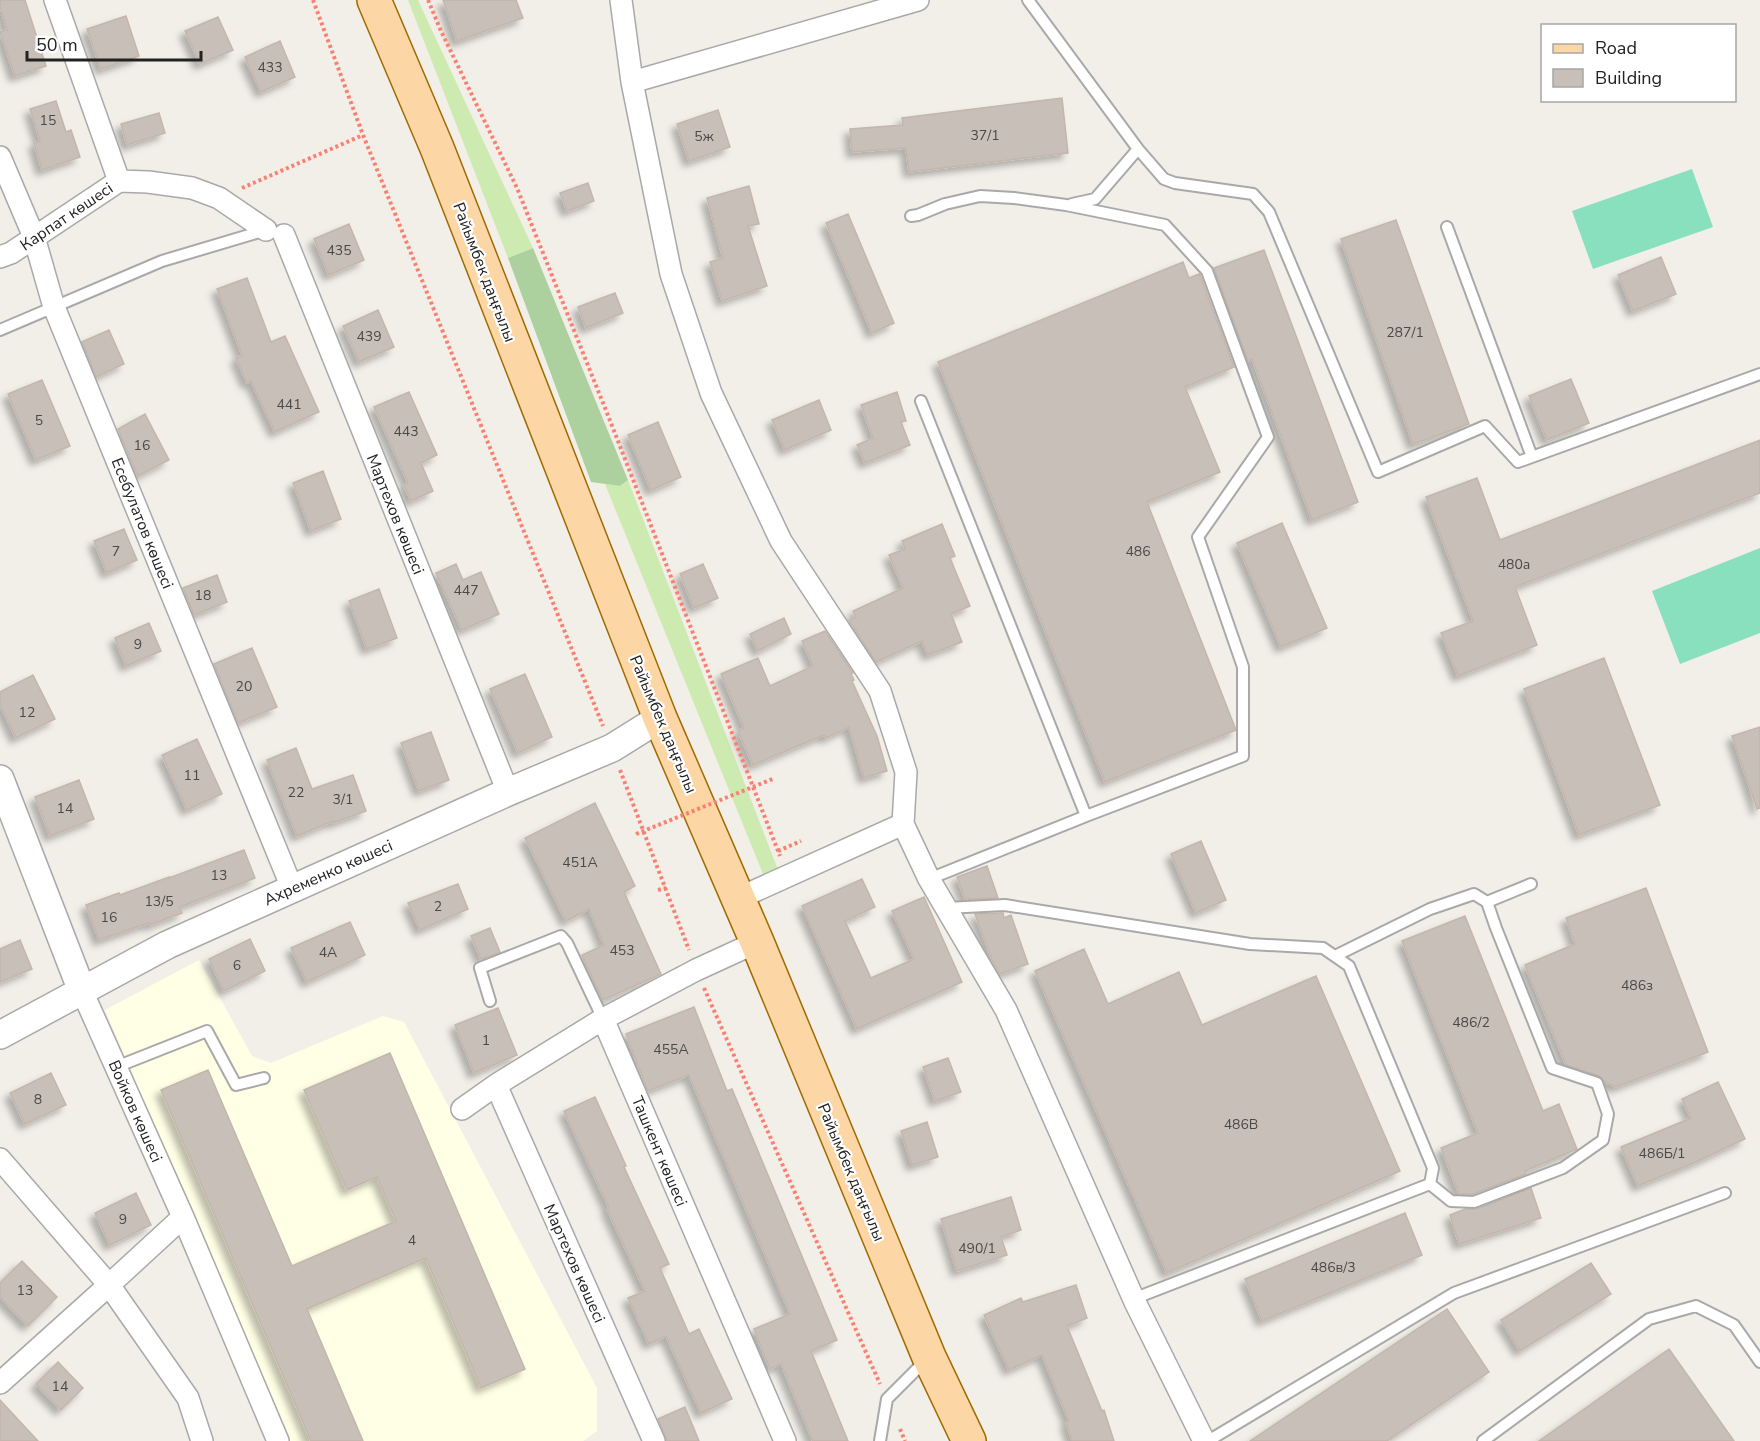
<svg xmlns="http://www.w3.org/2000/svg" width="1760" height="1441" viewBox="0 0 1760 1441" font-family="'Nunito Sans',sans-serif">
<style>
.education{fill:#ffffe5}
.grass{fill:#cdebb0}
.forest{fill:#add19e}
.pitch{fill:#88e0be}
.building{fill:#c7bfb8;stroke:#c4b6ab;stroke-width:1.5;filter:url(#shadow)}
.lines{fill:none;stroke-linecap:round;stroke-linejoin:round}
.service-casing{stroke:#a9a9a9;stroke-width:14}
.minor-casing{stroke:#a9a9a9;stroke-width:24}
.tertiary-casing{stroke:#a9a9a9;stroke-width:30}
.primary-casing{stroke:#a06b00;stroke-width:36}
.path{stroke:#fa8072;stroke-width:4;stroke-dasharray:3 3;stroke-linecap:butt}
.service{stroke:#fff;stroke-width:10}
.minor{stroke:#fff;stroke-width:21}
.tertiary{stroke:#fff;stroke-width:27}
.primary{stroke:#fcd6a4;stroke-width:33}
.path-bridge{stroke:#fa8072;stroke-width:4;stroke-dasharray:3 3;stroke-linecap:butt}
.labels{text-anchor:middle;stroke-width:4.5;stroke-linejoin:round;paint-order:stroke}
.number-label{font-size:14px;fill:#4b4948}
.street-label{font-size:16px;fill:#222;stroke:#fff}
</style>
<defs>
<filter id="shadow"><feDropShadow dx="-5.5" dy="5.5" stdDeviation="3" flood-color="#0004"/></filter>
</defs>
<rect width="100%" height="100%" fill="#f2efe9"/>
<path class="education" d="M199,960L252,1056L271,1063L383,1016L404,1022L597,1388V1431L583,1441H290L105,1010Z"/>
<path class="grass" d="M408,0H418L533,248L508,258Z
M628,480L780,875L767,877L763,874L605,484L620,486Z"/>
<path class="forest" d="M533,248L628,480L620,486L591,482L508,258Z"/>
<path class="pitch" d="M1692,169L1713,227L1593,269L1572,211Z
M1760,548V633L1680,664L1652,591Z"/>
<path class="building" d="M0,0H25L46,66L15,76L0,32L7,30L0,6Z
M443,0H516L523,18L457,41Z
M126,16L139,56L101,69L87,29Z
M218,17L233,50L200,64L185,31Z
M280,41L295,77L261,92L245,57Z
M1062,98L1068,153L909,172L906,148L852,152L850,129L903,125L902,118Z
M56,101L66,132L71,130L80,157L42,170L34,143L40,141L30,109Z
M718,110L730,147L689,161L677,124Z
M159,113L165,133L127,145L121,124Z
M588,183L594,201L567,211L560,193Z
M749,186L759,224L748,226L767,286L722,301L710,262L723,258L707,198Z
M848,214L894,323L872,333L826,223Z
M1396,220L1469,424L1413,444L1341,239Z
M349,224L364,260L329,275L314,239Z
M1264,250L1358,502L1312,520L1252,359L1248,361L1214,268Z
M1661,257L1676,294L1633,311L1618,275Z
M1183,262L1189,278L1199,274L1200,275L1234,367L1185,387L1220,472L1147,502L1236,730L1105,782L938,362Z
M247,278L271,342L285,336L319,412L275,432L251,381L247,383L236,358L242,355L217,289Z
M615,293L623,313L586,328L578,307Z
M378,310L394,347L359,362L343,326Z
M109,330L124,364L96,377L82,342Z
M1571,379L1589,423L1547,440L1529,396Z
M42,380L70,446L36,460L8,394Z
M409,392L437,455L421,463L433,491L411,501L404,485L408,483L374,407Z
M897,392L906,421L901,422L910,445L865,463L857,445L873,438L861,405Z
M819,400L831,430L785,450L772,420Z
M145,414L169,460L138,476L118,429Z
M658,422L681,477L651,490L628,435Z
M1760,440V493L1515,587L1537,645L1458,676L1441,633L1473,621L1426,497L1477,478L1500,540Z
M323,471L341,519L311,531L293,483Z
M1282,523L1327,628L1281,647L1237,543Z
M942,524L955,556L950,558L970,606L951,614L962,642L928,655L922,641L876,662L849,620L856,617L853,611L903,588L889,555L905,549L902,541Z
M124,529L137,560L107,573L94,541Z
M456,564L463,580L481,572L499,614L462,630L436,573Z
M703,564L718,598L694,608L680,574Z
M217,575L227,602L194,615L183,588Z
M379,589L397,638L367,649L349,601Z
M784,618L791,634L758,651L750,634Z
M149,623L161,651L126,666L115,638Z
M825,631L853,673L851,674L854,680L852,681L877,736L887,771L864,778L849,727L826,738L824,735L753,765L738,731L744,728L721,674L758,658L770,686L813,666L802,641Z
M252,648L277,707L238,723L214,664Z
M1604,658L1660,805L1579,835L1524,689Z
M525,674L552,737L518,753L490,689Z
M33,675L55,719L16,738L0,705V692Z
M1760,727V808L1757,809L1732,736Z
M431,732L449,780L419,791L401,743Z
M197,739L222,794L187,810L162,755Z
M296,748L312,789L353,775L366,811L333,823V821L297,836L267,760Z
M79,780L94,819L50,836L35,797Z
M595,803L635,886L624,892L661,974L603,1000L582,955L604,945L589,909L566,921L525,838Z
M1201,841L1226,900L1196,913L1171,854Z
M244,850L255,878L180,907L182,913L150,925L149,923L99,940L86,905L119,893L120,895L169,877V878Z
M987,866L998,898L970,899L969,898L965,899L957,877Z
M862,879L875,907L845,921L871,978L914,959L892,911L924,897L962,982L857,1029L802,906Z
M458,884L468,909L420,930L408,903Z
M1646,888L1708,1052L1616,1087L1605,1082L1599,1076L1566,1065L1525,965L1575,944L1566,918Z
M1003,913L1004,918L1011,915L1028,964L1000,974L992,960L975,914Z
M1465,916L1543,1111L1559,1104L1577,1149L1525,1171L1526,1174L1473,1194H1459L1441,1148L1478,1133L1402,941Z
M350,922L365,955L307,982L291,948Z
M490,928L500,952L481,959L471,936Z
M250,939L265,971L224,991L209,959Z
M20,940L32,969L0,982V949Z
M1084,949L1108,1004L1179,972L1202,1025L1316,976L1400,1171L1167,1273L1035,971Z
M694,1007L727,1091L732,1089L837,1340L811,1351L848,1441H813L781,1364L770,1369L754,1329L790,1314L689,1075L648,1091L626,1034Z
M498,1008L517,1055L474,1073L455,1025Z
M390,1053L525,1369L481,1388L426,1258L307,1309L363,1441H311L161,1090L208,1070L292,1266L396,1221L377,1177L347,1190L304,1090Z
M948,1058L961,1092L935,1101L923,1067Z
M51,1073L66,1105L25,1124L10,1093Z
M1718,1082L1745,1139L1696,1162L1638,1186L1621,1147L1691,1118L1682,1099Z
M595,1097L626,1166L624,1167L669,1264L660,1268L689,1334L699,1329L732,1399L701,1413L666,1336L649,1344L628,1298L645,1291L607,1209L609,1208L564,1111Z
M927,1122L938,1157L912,1165L901,1131Z
M1531,1188L1541,1218L1459,1244L1450,1215L1465,1209H1477Z
M136,1193L151,1225L110,1245L95,1213Z
M1011,1197L1021,1230L1001,1237L1007,1255L957,1271L941,1219Z
M1405,1213L1422,1255L1262,1321L1245,1279Z
M22,1261L57,1297L28,1326L0,1297V1283Z
M1591,1263L1611,1294L1520,1351L1501,1320Z
M1076,1285L1087,1318L1067,1326L1102,1411L1104,1410L1114,1441H1072L1066,1422L1069,1421L1042,1355L1009,1370L984,1315L1021,1298L1023,1302Z
M1447,1309L1489,1372L1387,1441H1250Z
M1669,1349L1734,1441H1539Z
M58,1362L83,1388L61,1410L36,1384Z
M0,1400L38,1441H0Z
M685,1407L699,1441H667L658,1419Z"/>
<g class="lines">
<g class="service-casing">
<path id="service" d="M1028,0L1138,149L1164,179L1175,183L1253,194L1269,212L1378,472L1485,426L1518,462L1760,374
M1072,204L1095,199L1138,149
M911,216L918,215L945,204L980,196L1014,198L1066,205L1165,225L1207,271L1268,437L1198,537L1243,667V756L1086,816
M1447,227L1532,457
M0,330L162,261L266,230
M921,401L1086,816L929,879
M1487,902L1531,884
M946,908L1005,905L1250,944L1323,948L1349,966L1433,1168L1430,1184L1133,1299
M1335,956L1430,909L1474,894L1487,902L1496,928L1552,1068L1597,1083L1608,1114L1603,1140L1563,1168L1474,1202L1451,1201L1430,1184
M490,1001L480,968L561,936L567,943L603,1019
M116,1067L207,1031L236,1085L264,1078
M880,1441L887,1399L927,1359
M1208,1441L1454,1293L1725,1193
M1483,1441L1649,1319L1696,1306L1734,1325L1760,1362"/>
</g>
<g class="minor-casing">
<path id="minor" d="M55,0L119,181
M621,0L632,82L671,274L711,393L781,541L880,691L906,772L903,824L929,879L1006,1010L1135,1302L1204,1441
M632,82L918,0
M0,157L34,237L54,307L292,888
M284,235L508,792
M0,257L11,253L119,181L148,182L192,188L219,198L266,230
M739,898L903,824
M82,991L183,1217L278,1441
M603,1019L785,1441
M496,1085L654,1441
M462,1109L496,1085L603,1019L696,970L757,942
M0,1159L109,1285L0,1383
M183,1217L109,1285L188,1398L202,1441"/>
</g>
<g class="tertiary-casing">
<path id="tertiary" d="M0,779L82,991
M0,1035L167,945L508,792L612,748L660,718"/>
</g>
<g class="primary-casing">
<path id="primary" d="M374,0L437,148L660,718L757,942L929,1357L969,1441"/>
</g>
<path class="path" d="M313,0L363,135L603,726
M428,0L441,31L517,188L609,418L780,856
M242,188L363,135
M620,770L689,950
M778,851L801,841
M658,890L666,888
M704,988L880,1384
M900,1429L905,1441"/>
<use href="#service" class="service"/>
<use href="#minor" class="minor"/>
<use href="#tertiary" class="tertiary"/>
<use href="#primary" class="primary"/>
<path class="path-bridge" d="M636,834L775,778"/>
</g>
<g class="labels">
<g class="number-label">
<text x="270" y="72">433</text>
<text x="48" y="125">15</text>
<text x="985" y="140">37/1</text>
<text x="704" y="141">5ж</text>
<text x="339" y="255">435</text>
<text x="1405" y="337">287/1</text>
<text x="369" y="341">439</text>
<text x="289" y="409">441</text>
<text x="39" y="425">5</text>
<text x="406" y="436">443</text>
<text x="142" y="450">16</text>
<text x="116" y="556">7</text>
<text x="1138" y="556">486</text>
<text x="1514" y="569">480а</text>
<text x="466" y="595">447</text>
<text x="203" y="600">18</text>
<text x="138" y="649">9</text>
<text x="244" y="691">20</text>
<text x="27" y="717">12</text>
<text x="192" y="780">11</text>
<text x="296" y="797">22</text>
<text x="343" y="804">3/1</text>
<text x="65" y="813">14</text>
<text x="580" y="867">451А</text>
<text x="219" y="880">13</text>
<text x="159" y="906">13/5</text>
<text x="438" y="911">2</text>
<text x="109" y="922">16</text>
<text x="622" y="955">453</text>
<text x="328" y="957">4А</text>
<text x="237" y="970">6</text>
<text x="1637" y="990">486з</text>
<text x="1471" y="1027">486/2</text>
<text x="486" y="1045">1</text>
<text x="671" y="1054">455А</text>
<text x="38" y="1104">8</text>
<text x="1241" y="1129">486В</text>
<text x="1662" y="1158">486Б/1</text>
<text x="123" y="1224">9</text>
<text x="412" y="1245">4</text>
<text x="977" y="1253">490/1</text>
<text x="1333" y="1272">486в/3</text>
<text x="25" y="1295">13</text>
<text x="60" y="1391">14</text>
</g>
<g class="street-label">
<text transform="translate(66 216) rotate(-34)" y="6">Карпат көшесі</text>
<text transform="translate(485 272) rotate(69)" y="6">Райымбек даңғылы</text>
<text transform="translate(396 514) rotate(68)" y="6">Мартехов көшесі</text>
<text transform="translate(143 523) rotate(68)" y="6">Есебулатов көшесі</text>
<text transform="translate(664 724) rotate(67)" y="6">Райымбек даңғылы</text>
<text transform="translate(328 872) rotate(-24)" y="6">Ахременко көшесі</text>
<text transform="translate(136 1111) rotate(66)" y="6">Войков көшесі</text>
<text transform="translate(660 1151) rotate(67)" y="6">Ташкент көшесі</text>
<text transform="translate(852 1172) rotate(67)" y="6">Райымбек даңғылы</text>
<text transform="translate(575 1263) rotate(66)" y="6">Мартехов көшесі</text>
</g>
</g>
<rect x="1541" y="24" width="195" height="78" fill="#ffffff" stroke="#a7a7a7" stroke-width="1.5"/>
<rect x="1553" y="44" width="30" height="9" fill="#fcd6a4" stroke="#a7a7a7" stroke-width="1.5"/>
<text x="1595" y="54" font-size="18" fill="#222222">Road</text>
<rect x="1553" y="69" width="30" height="18" fill="#c7bfb8" stroke="#a7a7a7" stroke-width="1.5"/>
<text x="1595" y="84" font-size="18" fill="#222222">Building</text>
<path d="M27 51v9h174v-9" fill="none" stroke="#222222" stroke-width="3"/>
<text x="36" y="51" font-size="18" fill="#222222" stroke="#ffffff" stroke-width="4.5" paint-order="stroke">50 m</text>
</svg>
